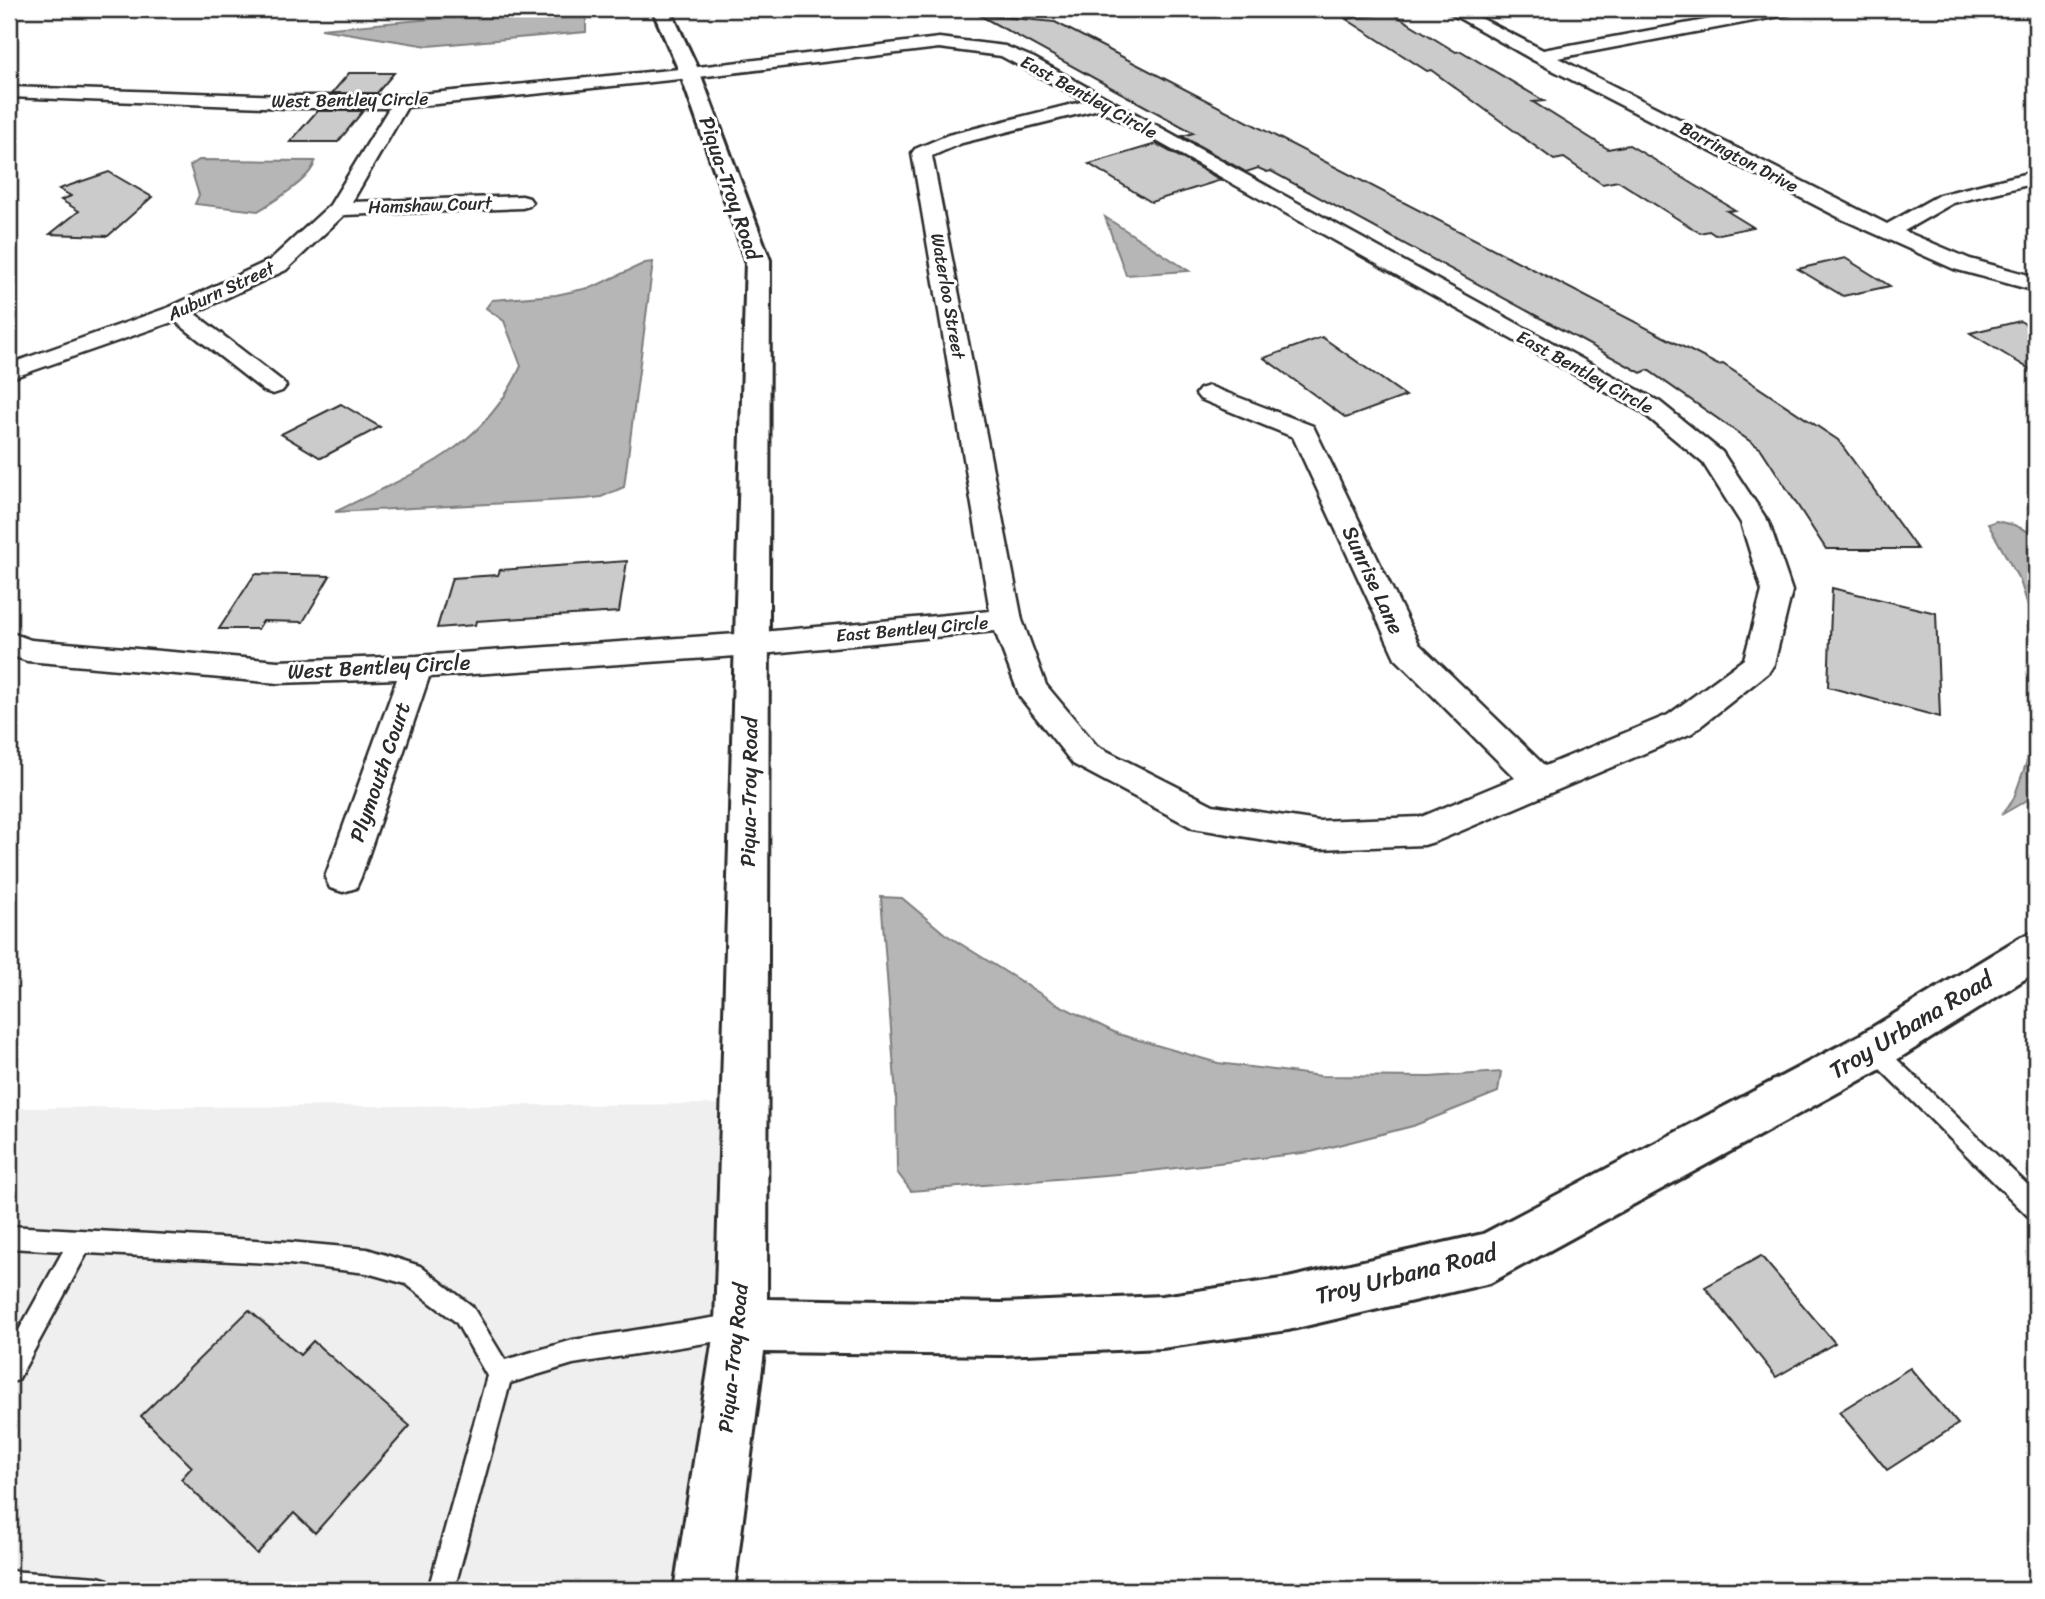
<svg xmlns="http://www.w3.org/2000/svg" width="2045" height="1599" viewBox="0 0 2045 1599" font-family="Sriracha,sans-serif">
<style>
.built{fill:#efefef}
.water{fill:#b6b6b6;stroke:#7e7e7e;stroke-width:2}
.building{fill:#cbcbcb;stroke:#2b2b2b;stroke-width:2}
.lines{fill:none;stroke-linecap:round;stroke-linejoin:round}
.service-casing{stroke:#2b2b2b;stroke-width:5}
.minor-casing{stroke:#2b2b2b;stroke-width:5}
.tertiary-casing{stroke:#2b2b2b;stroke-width:6}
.service{fill:#fff;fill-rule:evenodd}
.minor{fill:#fff;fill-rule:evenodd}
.tertiary{fill:#fff;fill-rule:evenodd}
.labels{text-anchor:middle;stroke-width:6;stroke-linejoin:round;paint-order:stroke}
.far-street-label{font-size:18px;fill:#2b2b2b;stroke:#fff}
.street-label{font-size:21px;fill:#2b2b2b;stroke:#fff}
.near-street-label{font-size:24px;fill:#2b2b2b;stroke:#fff}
</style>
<rect width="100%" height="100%" fill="#fff"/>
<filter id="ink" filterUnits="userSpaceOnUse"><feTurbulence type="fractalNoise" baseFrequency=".0143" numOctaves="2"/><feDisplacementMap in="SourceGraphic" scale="14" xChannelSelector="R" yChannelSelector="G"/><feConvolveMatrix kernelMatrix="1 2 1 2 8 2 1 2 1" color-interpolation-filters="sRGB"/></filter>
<g filter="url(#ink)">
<path class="built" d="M744,1104L741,1325L704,1590H9V1108Z"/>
<path class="water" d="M544,9H586V32L428,46L321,29Z
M199,160L315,161C312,179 274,201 258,211L195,204L199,195L190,166Z
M1105,217L1189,271L1126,275Z
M653,262L624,487L601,497L585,499L335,512C413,473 483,451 521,366L504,321L486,308L492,300L556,295L593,287L645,263Z
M1996,521L2014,525L2036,535V630L2020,581L1988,524Z
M2036,736V795L2001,815L2013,800Z
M881,897L902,898L945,934L1055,1003L1118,1034L1218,1063L1321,1076L1430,1077L1501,1072L1498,1092L1413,1126L1311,1152L1142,1172L911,1191L897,1172L896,1095Z"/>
<path class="building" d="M1392,13L1456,52L1461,51L1544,101L1533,102L1608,149L1629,145L1653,159L1735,210L1727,211L1753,227L1715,235L1709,231L1700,233L1618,181L1602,184L1564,158L1554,160L1431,70L1427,71L1346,19Z
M979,15L1055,22L1718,365L1723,364L1838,440L1917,549H1826L1761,449L1648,370L1641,373L1271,171L1267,172L1258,168L1246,172L1182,136L1194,133Z
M349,73H394L377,93H332Z
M317,111H363L338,142H290Z
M1156,144L1221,180L1151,202L1089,164Z
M109,172L152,197L108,236L50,234L79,211L61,200L71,196L59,189Z
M1845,258L1890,286L1843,296L1798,269Z
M2020,321L2036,330V373L1970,333Z
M1322,337L1406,396L1346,418L1264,358Z
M341,404L380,427L321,458L281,434Z
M627,561L619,612L476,621L475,625L437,628L452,578L498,575L500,570Z
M255,574L330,576L303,622L263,621L258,629H219Z
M1832,588L1936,613L1940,717L1828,687Z
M1761,1256L1835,1343L1776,1377L1705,1287Z
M249,1310L300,1355L313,1341L410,1426L315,1533L294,1513L257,1554L181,1479L192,1467L141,1416Z
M1910,1368L1958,1424L1887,1470L1839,1412Z"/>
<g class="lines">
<g class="service-casing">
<path id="service" d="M1874,1041L1881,1044L2036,1193V1219L2028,1216L1867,1056L1864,1050L1867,1044Z
M9,1226L289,1242L367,1249L420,1266L472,1306L505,1360L573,1340L737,1314L745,1318L749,1326L745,1334L737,1338L573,1364L510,1383L454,1590H428L487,1376L456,1322L406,1284L367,1273L289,1264L87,1253L18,1380L9,1383V1348L63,1251L9,1248Z
M9,1571L98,1577L108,1580L111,1590H9Z"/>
</g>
<g class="minor-casing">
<path id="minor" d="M1443,9H1463L1543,50L1765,9H1798L1790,14L1558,58L1887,224L1939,195L2036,171V183L1953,203L1904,231L1970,259L2036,277V291L1954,269L1842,219L1533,60Z
M939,38L1005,46L1034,58L1660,402L1722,452L1769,523L1792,591L1774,664L1769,672L1692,733L1437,841L1424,845L1318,849L1193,828L1073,764L1020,697L995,631L751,655L429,677L361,877L356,888L343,892L330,888L325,877L397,679L278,683L27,661L9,655V632L31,640L278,661L417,656L751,633L990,611L912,153L915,149L948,135L1085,101L1001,56L939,48L690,78L407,107L352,202L522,196L529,198L532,202L529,206L522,208L344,215L286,270L194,313L282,381L286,386L282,391L273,394L264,391L175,321L9,379V364L170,307L270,260L330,205L389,108H288L9,97V87L288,96H401L690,68ZM1099,109L1642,412L1703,463L1741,523L1762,591L1744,659L1668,715L1545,766L1419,644L1313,426L1209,386L1200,389L1196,394L1200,399L1293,437L1395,658L1515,778L1421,817L1318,821L1213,805L1097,746L1046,685L1022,620L932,156L962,143Z"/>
</g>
<g class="tertiary-casing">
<path id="tertiary" d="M652,9H670L700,73L770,260L767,1299L1001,1303L1162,1296L1288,1278L1483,1234L1858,1036L2021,937L2036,932V972L1890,1064L1490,1283L1288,1330L1162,1348L1001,1355L764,1352L734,1590H674L715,1325L746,260L680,73Z"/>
</g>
<use href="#service" class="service"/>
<use href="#minor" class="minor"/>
<use href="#tertiary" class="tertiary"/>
</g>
</g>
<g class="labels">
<g class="far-street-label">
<text transform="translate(1089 97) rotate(29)" y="6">East Bentley Circle</text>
<text transform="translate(350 100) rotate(-1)" y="6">West Bentley Circle</text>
<text transform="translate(1739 157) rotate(28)" y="6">Barrington Drive</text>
<text transform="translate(430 205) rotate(-2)" y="6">Hamshaw Court</text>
<text transform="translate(221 291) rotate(-25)" y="6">Auburn Street</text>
<text transform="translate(948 296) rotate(80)" y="6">Waterloo Street</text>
<text transform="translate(1585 372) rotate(29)" y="6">East Bentley Circle</text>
<text transform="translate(912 629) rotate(-5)" y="6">East Bentley Circle</text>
</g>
<g class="street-label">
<text transform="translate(730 188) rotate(71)" y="7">Piqua-Troy Road</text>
<text transform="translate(1373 580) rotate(65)" y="7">Sunrise Lane</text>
<text transform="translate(379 667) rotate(-3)" y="7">West Bentley Circle</text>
<text transform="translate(380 772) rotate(-71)" y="7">Plymouth Court</text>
<text transform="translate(749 792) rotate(-89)" y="7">Piqua-Troy Road</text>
<text transform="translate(733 1358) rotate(-84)" y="7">Piqua-Troy Road</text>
</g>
<g class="near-street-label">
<text transform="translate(1911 1025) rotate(-31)" y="8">Troy Urbana Road</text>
<text transform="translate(1406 1274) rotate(-14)" y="8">Troy Urbana Road</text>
</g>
</g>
<rect width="2045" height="1599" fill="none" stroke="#fff" stroke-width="35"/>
<rect x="18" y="18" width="2010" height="1564" fill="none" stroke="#2b2b2b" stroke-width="2.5" filter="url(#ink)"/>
</svg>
